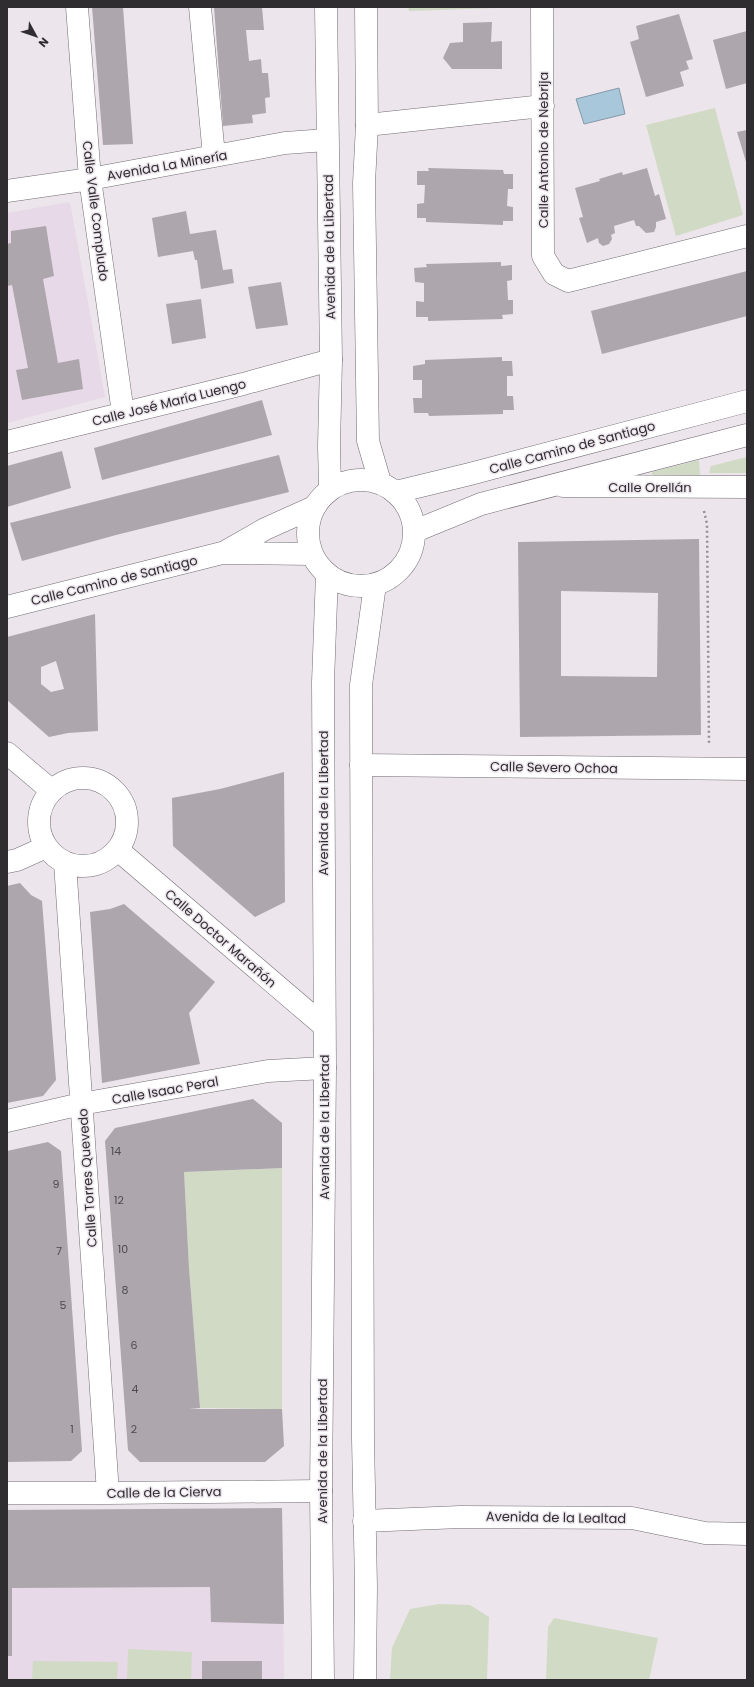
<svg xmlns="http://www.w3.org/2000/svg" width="754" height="1687" viewBox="0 0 754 1687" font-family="Poppins,sans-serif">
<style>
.built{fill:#e7d9e7}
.green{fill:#d1dac4}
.water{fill:#a9c7db;stroke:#8499a8}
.building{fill:#ada6ad;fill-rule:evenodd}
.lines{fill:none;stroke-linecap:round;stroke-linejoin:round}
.minor-casing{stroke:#726c72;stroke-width:23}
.tertiary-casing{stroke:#726c72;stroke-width:23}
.secondary-casing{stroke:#726c72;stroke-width:23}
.path{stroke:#948f94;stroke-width:2.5;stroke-dasharray:2 3;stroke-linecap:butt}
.minor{stroke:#fff;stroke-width:22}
.tertiary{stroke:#fff;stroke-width:22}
.secondary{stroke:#fff;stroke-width:22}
.labels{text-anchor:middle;stroke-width:3;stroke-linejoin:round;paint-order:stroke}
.number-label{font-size:11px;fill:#4e4b4f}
.street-label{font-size:13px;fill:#2f2d30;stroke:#ece5ec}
</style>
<rect width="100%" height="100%" fill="#ece5ec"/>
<path class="built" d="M70,202L105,397L7,423V213Z
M282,1508L284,1680H7V1510Z"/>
<path class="green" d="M408,7H522L409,11Z
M715,108L743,215L676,236L646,125Z
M747,457V473H709L711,466Z
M699,460L700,475L652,477V472Z
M282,1168V1409L200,1408L189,1268L184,1172Z
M439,1604L470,1605L489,1617L487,1680H390L392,1648L410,1609Z
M554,1618L658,1638L649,1680H546L548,1627Z
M128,1649L192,1652L191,1680H127Z
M33,1661L118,1662L117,1680H32Z"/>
<path class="water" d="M619,88L625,114L584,124L576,99Z"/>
<path class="building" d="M92,7H123L133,144L103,145Z
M214,7H262L264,30H246L249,61L261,59L262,73H268L270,97L265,98L266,113L252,115L253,123L223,126Z
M679,14L693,59L686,61L689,69L680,72L684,86L646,97L630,42L639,39L636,26Z
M492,22L491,42L502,41V69H452L443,58L450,43L463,42V23Z
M747,31V83L726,89L713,40Z
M747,130V165L737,132Z
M428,168L503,170L504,174H513V189H508L507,206L513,207V221H503V225L426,222V218H417V204L424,203L425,185H417V171H429Z
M647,168L655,196L659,194L666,219L656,222V227L654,232L646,233L639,226H636L634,220L614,226L615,233L611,235L612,239L609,244L603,246L599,243L598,238L587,243L579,218L583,217L575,188L600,181L599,179L622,172L623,175Z
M186,211L190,234L216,230L223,270L232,269L234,283L201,289L197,260H195L193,251L158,257L152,218Z
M46,226L54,276L43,279L58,363L79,359L83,389L22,400L16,370L28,368L12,285L7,286V244L11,243V231Z
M501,262V266L512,265V280L507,281L508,300H513V314L502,315L503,319L428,321V317H416V301L424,302V283L415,282L414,268L427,267L426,264Z
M747,271V316L602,354L591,311Z
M281,282L288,325L256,329L248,287Z
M201,299L206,338L172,344L166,304Z
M502,357V361H512L513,376H507V396H513L514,410H503V414L429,416L428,413H414L413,398H422V380H413V366L425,364V360Z
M262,400L272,435L102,480L94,448Z
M62,451L71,488L7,507V466Z
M279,455L289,492L116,535L22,561L10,523Z
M699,539L701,735L520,737L518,542ZM561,591L658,593L657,677L561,676Z
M95,614L98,731L68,733L49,737L7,700V637ZM56,661L64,689L51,692L41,684V667Z
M284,772L285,902L255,917L173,846L172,798L220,789Z
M20,883L31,895L42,901L56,1080L43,1096L7,1103V886Z
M124,904L215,982L189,1013L200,1064L102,1083L90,912L110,909Z
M253,1099L282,1123V1168L184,1172L189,1268L200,1408L189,1409H282L284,1446L265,1462H140L128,1450L105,1141L115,1128Z
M48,1142L61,1151L82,1451L71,1461L7,1462V1151Z
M282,1508L284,1624L211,1622L210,1587L12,1588V1656H7V1510Z
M202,1661H262V1680H202Z"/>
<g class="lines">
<g class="minor-casing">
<path id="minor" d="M77,7L90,179L123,413
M200,7L214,156
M542,7L543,256L554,274L568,281L747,236
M367,125L543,106
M7,191L90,179L285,143L327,140
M7,442L243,384L331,360
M563,486L747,487
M7,753L52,791
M361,765L747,769
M39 822a44 44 0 1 1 88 0a44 44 0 1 1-88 0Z
M118,850L324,1026
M7,862L17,860L46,847
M65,863L108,1493
M7,1121L81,1104L268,1071L325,1068
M7,1493H108L321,1491
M364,1521L460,1517L632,1518L705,1533L747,1534"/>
</g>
<g class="tertiary-casing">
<path id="tertiary" d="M223,553L265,529L314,507
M7,607L222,553L311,554"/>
</g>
<g class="secondary-casing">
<path id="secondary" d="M326,7L331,360L329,446L330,488
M366,7L367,125L364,183L368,441L380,482
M308 533a53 53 0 1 1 106 0a53 53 0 1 1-106 0Z
M396,492L470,474L747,401
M415,531L481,504L747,435
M323,1680L321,1491L325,1068L323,682L327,574
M365,1680L366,1586L363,1439L361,685L375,585"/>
</g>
<path class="path" d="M704,511L707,524L709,744"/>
<use href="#minor" class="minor"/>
<use href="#tertiary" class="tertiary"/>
<use href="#secondary" class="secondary"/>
</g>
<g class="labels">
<g class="number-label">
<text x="116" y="1155">14</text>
<text x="56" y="1188">9</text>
<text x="119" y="1204">12</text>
<text x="123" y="1253">10</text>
<text x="59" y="1255">7</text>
<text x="125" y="1294">8</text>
<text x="63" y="1309">5</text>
<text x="134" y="1349">6</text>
<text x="135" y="1393">4</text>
<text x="72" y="1433">1</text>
<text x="134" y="1433">2</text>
</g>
<g class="street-label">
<text transform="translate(543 150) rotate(-90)" y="5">Calle Antonio de Nebrija</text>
<text transform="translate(167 165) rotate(-10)" y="5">Avenida La Minería</text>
<text transform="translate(96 211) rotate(83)" y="5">Calle Valle Compludo</text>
<text transform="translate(329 247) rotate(-91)" y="5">Avenida de la Libertad</text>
<text transform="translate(169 402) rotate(-14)" y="5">Calle José María Luengo</text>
<text transform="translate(572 447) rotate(-15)" y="5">Calle Camino de Santiago</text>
<text x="650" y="492">Calle Orellán</text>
<text transform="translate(114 580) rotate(-14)" y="5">Calle Camino de Santiago</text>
<text transform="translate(554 767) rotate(1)" y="5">Calle Severo Ochoa</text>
<text transform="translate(323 803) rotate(-90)" y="5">Avenida de la Libertad</text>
<text transform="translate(221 938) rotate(41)" y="5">Calle Doctor Marañón</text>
<text transform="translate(165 1090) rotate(-10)" y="5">Calle Isaac Peral</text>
<text transform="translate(324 1127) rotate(-90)" y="5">Avenida de la Libertad</text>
<text transform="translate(87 1178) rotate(-94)" y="5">Calle Torres Quevedo</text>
<text transform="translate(322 1451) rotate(-90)" y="5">Avenida de la Libertad</text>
<text transform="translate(164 1492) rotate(-1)" y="5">Calle de la Cierva</text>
<text transform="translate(556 1517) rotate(1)" y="5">Avenida de la Lealtad</text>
</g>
</g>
<rect width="754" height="1687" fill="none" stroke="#2f2d30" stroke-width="16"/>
<g transform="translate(36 36) rotate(130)" stroke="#ece5ec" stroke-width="3" paint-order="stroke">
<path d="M0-3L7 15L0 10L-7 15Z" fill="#2f2d30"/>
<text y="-6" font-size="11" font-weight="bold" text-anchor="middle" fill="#2f2d30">N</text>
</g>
</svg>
